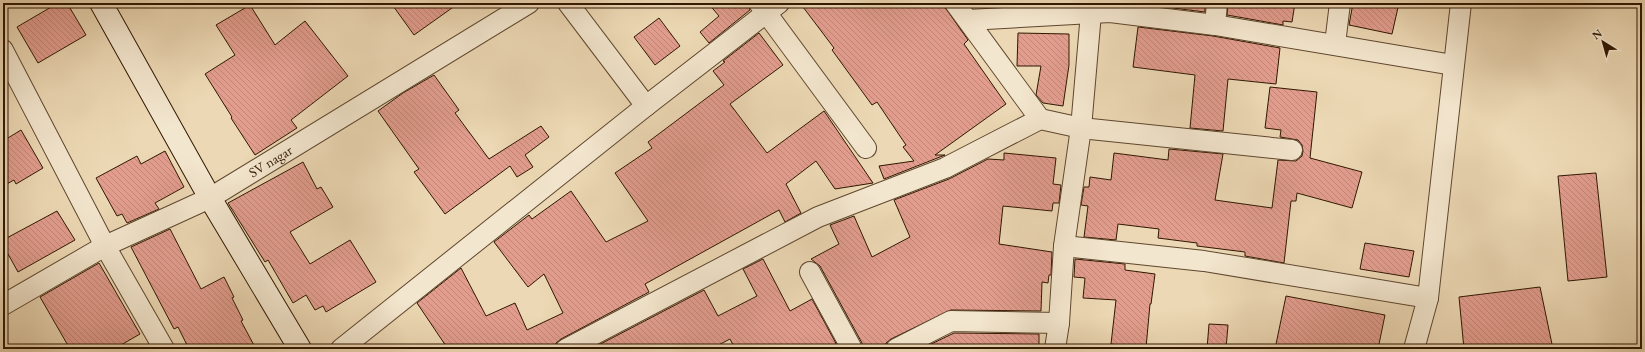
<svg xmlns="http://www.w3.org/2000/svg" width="1645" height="352" viewBox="0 0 1645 352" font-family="'EB Garamond',serif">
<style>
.building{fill:url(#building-back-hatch);stroke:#301701}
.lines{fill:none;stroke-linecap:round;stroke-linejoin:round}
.street-casing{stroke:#5f472e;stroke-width:22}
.secondary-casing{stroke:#301701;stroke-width:24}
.street{stroke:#f3e6ce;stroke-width:20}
.secondary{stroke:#f3e6ce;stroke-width:22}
.labels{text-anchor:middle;stroke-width:3;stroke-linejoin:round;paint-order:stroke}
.street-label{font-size:14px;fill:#301701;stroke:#f3e6ce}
</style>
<defs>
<pattern id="building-back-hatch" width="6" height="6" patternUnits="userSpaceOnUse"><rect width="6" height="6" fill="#e29d8e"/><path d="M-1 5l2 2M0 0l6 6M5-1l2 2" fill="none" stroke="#c28679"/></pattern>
</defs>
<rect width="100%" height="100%" fill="#ecd8b4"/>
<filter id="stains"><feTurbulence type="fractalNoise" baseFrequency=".005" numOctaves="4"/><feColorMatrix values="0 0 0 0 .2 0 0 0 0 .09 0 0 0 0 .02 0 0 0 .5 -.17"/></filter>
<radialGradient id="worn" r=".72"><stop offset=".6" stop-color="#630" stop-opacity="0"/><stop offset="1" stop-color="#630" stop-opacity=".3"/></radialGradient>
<path class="building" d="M58,3H67L86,35L38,63L17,27Z
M391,3H459L414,35Z
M708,3H748L750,10L709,43L700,32L719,16Z
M800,3H942L968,40L964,44L1006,104L935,155H945L884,179L879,166L914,161L903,147L906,145L877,102L872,105L832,50L834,48Z
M1141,3H1205V12L1141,4Z
M1228,3H1295L1292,22L1283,21V25L1227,15Z
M1353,3H1399L1392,34L1349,25Z
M250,5L275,45L305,21L348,76L291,120L297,128L255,155L231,118L232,117L205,74L235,55L216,25Z
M659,18L680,46L655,65L634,37Z
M1138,27L1213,36L1280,48L1276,84L1228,79L1223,131L1190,128L1195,75L1133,67Z
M759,33L783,65L730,104L767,153L824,111L873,183L835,189L816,161L786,184L801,213L785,222L779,210L645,284L649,292L561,339L556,343L555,349H448L417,303L461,268L486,316L515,303L527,330L563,313L544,274L528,287L494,242L529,215L532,219L571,191L606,242L648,221L615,173L652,148L648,142L724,85L713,71L725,62L723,61Z
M1018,33L1069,34V65L1063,106L1043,103L1036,95L1041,66H1017Z
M434,75L459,110L455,113L489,159L541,126L549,137L525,155L533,167L517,177L510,166L445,214L414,172L419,169L378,111L403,93Z
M1270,87L1317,92L1310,158L1362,172L1352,208L1297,193L1296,201H1291L1284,263L1245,256V252L1197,246V243L1158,238L1159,229L1118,224L1116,240L1084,237L1088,206L1081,205L1084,187H1089L1090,177L1111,180L1114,153L1168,160L1169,149L1223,154L1215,200L1272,208L1278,160L1296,161L1302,156L1303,151L1302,145L1298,140L1280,137L1281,130L1265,128Z
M21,130L43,168L16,184L14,180L3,186V141Z
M165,151L184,187L155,203L159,209L127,223L122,214L117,216L96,178L137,156L141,164Z
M1004,153L1056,158L1053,184L1061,185L1059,203H1053L1052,211L1003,206L999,244L1052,252L1051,275H1049L1048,283L1042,282L1041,311L951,310L891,339L886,343L885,349H863L862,343L820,266L811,259L839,244L830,225L854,216L872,257L910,237L894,200L949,179L988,159L1004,160Z
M303,162L317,189L321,187L333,207L290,232L310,264L350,240L376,282L326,312L323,306L315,310L306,295L293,303L268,260L265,262L228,203Z
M1596,173L1607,277L1568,281L1558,176Z
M57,211L75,240L18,272L3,245V240Z
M170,229L201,289L224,277L234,297L232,298L243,320L241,321L256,349H189L178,327L174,329L131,247Z
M1365,243L1414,251L1409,277L1360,269Z
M763,259L790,311L812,299L839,349H735L730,339L711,349H591L704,290L718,316L757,296L743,269Z
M1075,259L1125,264V270L1155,274L1151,304H1150L1146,348L1111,344L1116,300L1083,298L1085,278L1074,277Z
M99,263L140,334L114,349H70L40,297Z
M1540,287L1553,349H1464L1459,297Z
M1286,296L1385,315L1378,349H1275Z
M1209,324L1228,325L1226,349H1207Z
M954,333L1039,334V349H921Z"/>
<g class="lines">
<g class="street-casing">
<g id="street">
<path d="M568,3L646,106"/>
<path d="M759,3L866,148"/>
<path d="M955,3L1040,119"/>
<path d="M968,20L1110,12L1215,25L1453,65"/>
<path d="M1215,25L1217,3"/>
<path d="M1335,44L1340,3"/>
<path d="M3,50L105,246L164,349"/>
<path d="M1064,246L1204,261L1428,298"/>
<path d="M810,272L852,349"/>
<path id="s1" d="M3,305L105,246L210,198L529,3"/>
<path d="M341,349L646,106L779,3"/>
<path d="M566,349L818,217L945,168L1040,119L1081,128L1292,150"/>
<path d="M896,349L951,321L1059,323"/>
<path d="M1055,349L1059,323L1064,246L1081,128L1091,13"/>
<path d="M1414,349L1428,298L1461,3"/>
</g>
</g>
<g class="secondary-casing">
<path id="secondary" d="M101,3L210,198L300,349"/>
</g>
<use href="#street" class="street"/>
<use href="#secondary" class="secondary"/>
</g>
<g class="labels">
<g class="street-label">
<text dy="5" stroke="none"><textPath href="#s1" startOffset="304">SV nagar</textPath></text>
</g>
</g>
<rect width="1645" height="352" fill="none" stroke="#ecd8b4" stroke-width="16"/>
<rect x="4" y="4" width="1637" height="344" fill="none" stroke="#301701" stroke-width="2"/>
<rect x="8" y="8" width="1629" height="336" fill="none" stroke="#301701"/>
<g transform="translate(1603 42) rotate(323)" stroke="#f3e6ce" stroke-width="3" paint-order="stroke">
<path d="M0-3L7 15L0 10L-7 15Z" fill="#301701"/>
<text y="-6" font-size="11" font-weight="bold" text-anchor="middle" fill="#301701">N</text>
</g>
<rect width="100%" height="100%" filter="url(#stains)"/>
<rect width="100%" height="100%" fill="url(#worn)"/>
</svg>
